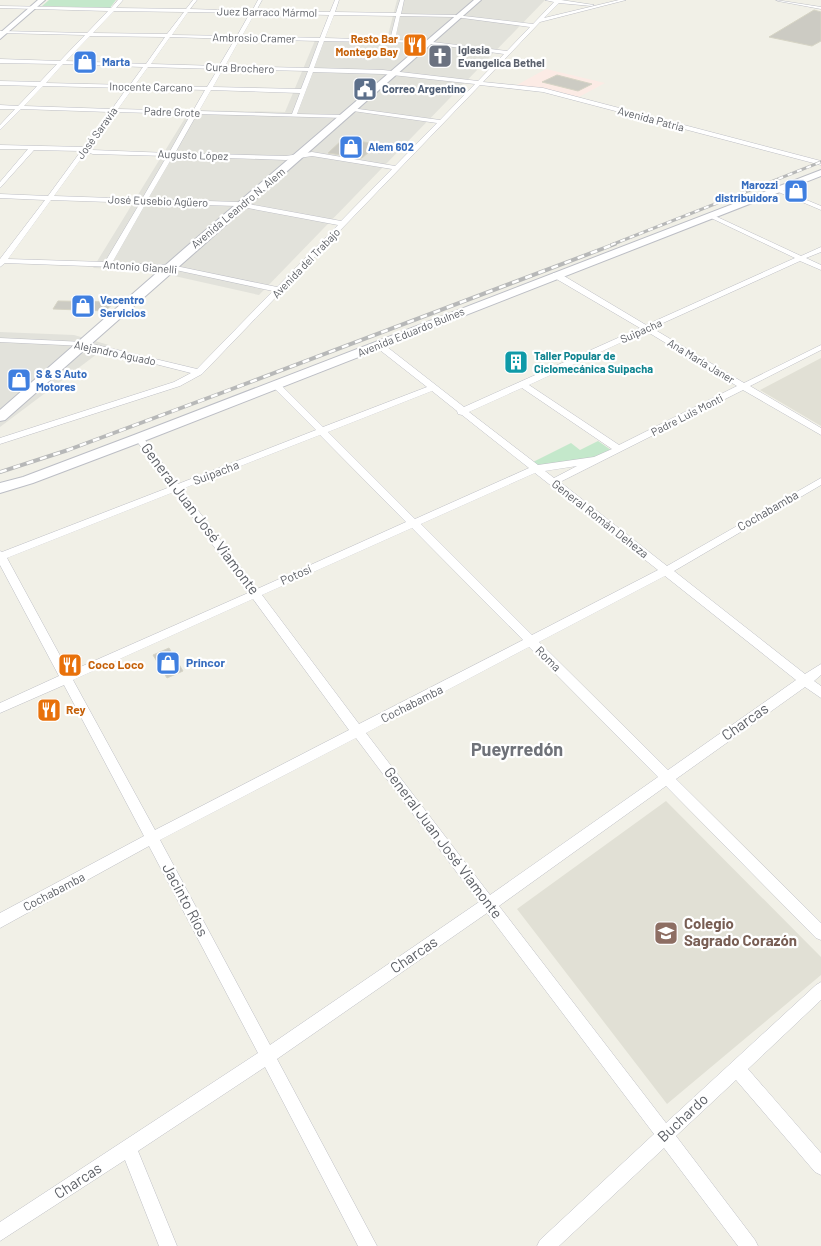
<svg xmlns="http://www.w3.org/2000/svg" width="821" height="1246" viewBox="0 0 821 1246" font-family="Barlow,sans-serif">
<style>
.industrial{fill:#e2e2db}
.education{fill:#e1e0d5}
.medical{fill:#fcebe5}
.green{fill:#c4e8cb}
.building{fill:#cccbc3;stroke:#d6d4c5}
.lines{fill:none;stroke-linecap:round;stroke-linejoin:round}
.street-casing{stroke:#bebfc5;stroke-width:1}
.secondary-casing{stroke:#bcbec5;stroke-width:2}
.street{fill:#fff;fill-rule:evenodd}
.secondary{fill:#fff;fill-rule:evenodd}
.rail-far1-casing{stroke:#b7b8b8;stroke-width:3}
.rail-casing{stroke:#b7b8b8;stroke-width:4}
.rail-far1{stroke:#fff;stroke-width:2;stroke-dasharray:5;stroke-linecap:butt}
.rail{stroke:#fff;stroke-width:2.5;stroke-dasharray:7;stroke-linecap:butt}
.labels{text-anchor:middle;stroke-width:4.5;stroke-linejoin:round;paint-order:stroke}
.far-street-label{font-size:11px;fill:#5e6167;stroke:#fff}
.far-food-label{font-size:11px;font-weight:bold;fill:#c56008;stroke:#fff;text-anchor:end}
.far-worship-label{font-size:11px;font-weight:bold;fill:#5b616d;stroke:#fff;text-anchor:start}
.far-shop-label{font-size:11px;font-weight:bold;fill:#366cbe;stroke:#fff;text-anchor:start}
.far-service-label{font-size:11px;font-weight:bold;fill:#4e5e75;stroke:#fff;text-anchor:start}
.far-culture-label{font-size:11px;font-weight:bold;fill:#0d838f;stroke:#fff;text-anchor:start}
.street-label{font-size:12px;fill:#5e6167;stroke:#fff}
.shop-label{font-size:12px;font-weight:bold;fill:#366cbe;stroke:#fff;text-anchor:start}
.food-label{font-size:12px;font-weight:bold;fill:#c56008;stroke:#fff;text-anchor:start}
.near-street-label{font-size:15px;fill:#5e6167;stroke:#fff}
.near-education-label{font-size:15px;font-weight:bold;fill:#785e54;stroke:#fff;text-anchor:start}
.district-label{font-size:18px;font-weight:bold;fill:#6f7279;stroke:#fff}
</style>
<rect width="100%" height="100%" fill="#f1f0e7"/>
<path class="industrial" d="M397,0H545L259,295L152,271L93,268L190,110L285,112L316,38L387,39Z
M0,332L74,335L109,345L0,427Z"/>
<path class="education" d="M821,358V426L760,390Z
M666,801L821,957V975L667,1104L517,909Z"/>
<path class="medical" d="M546,69L605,83L577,98L515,86Z"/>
<path class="green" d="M49,0H116L110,8L42,6Z
M598,441L611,450L596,459L539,467L533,462L571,443L580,450Z"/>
<path class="building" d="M814,10L821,12V41L812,46L769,37Z
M557,75L592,84L578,91L542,82Z
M343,139L378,144L362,158L328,153Z
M58,301L115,302L105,311L53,309Z
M18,375L29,377L20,386L8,383Z
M169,648L183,671L167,678L153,655Z"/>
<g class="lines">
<g class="street-casing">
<path id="street" d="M118,0H123L116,8L186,9L193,0H197L190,9L252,11L258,0H262L256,11L330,12L335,0H339L335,12L396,13L400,0H404L401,14L455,15L533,24L554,2L545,0H561L594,5L592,6L559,3L544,18L619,0H626L540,22L483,82L543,88L821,161V165L543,92L480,85L202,374L180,386L0,444V438L174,382L191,373L84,346L0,342V338L84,342L197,369L273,291L171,269L5,263L0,267V259L45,200L0,198V194L48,196L81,151L34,150L0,188V182L28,149H0V145L84,147L110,112L21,109L0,130V125L15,109H0V105L18,106L37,86L0,85V81L40,82L57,64L0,63V59L60,61L85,35L0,33V31L87,33L108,11L0,8V6L111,8ZM114,11L184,12L167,34L93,33ZM188,12L250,13L237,36L172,35ZM255,13L329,15L320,38L242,36ZM334,15L396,16L390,40L325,38ZM400,16L455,17L530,27L507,51L424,41L395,40ZM90,36L165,37L146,64L66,61ZM170,37L235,39L219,66L151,64ZM240,39L319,41L309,68L225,66ZM324,41L424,43L504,54L478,81L383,70L314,68ZM63,64L143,67L130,85L46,83ZM148,67L218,69L207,87L135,85ZM223,69L308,71L301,89L213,87ZM313,72L383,74L475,84L440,120L351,108L353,111L437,123L395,166L312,152L286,156L175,153L197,114L346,118L344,115L297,114ZM43,86L127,88L112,109L24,106ZM133,88L205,90L193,111L118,109ZM211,90L300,93L292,114L199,111ZM115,112L191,114L169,153L92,150L90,147ZM86,152L93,154L167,156L142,199L54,196ZM173,156L286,160L312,156L392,169L341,221L237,202L148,199ZM51,200L140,203L105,262L8,259ZM146,203L237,206L338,225L277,287L171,265L112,263Z
M776,0L821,7V9L778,1Z
M776,189H780L821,206V210L776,191Z
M709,215H713L801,256L821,247V252L806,258L821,265V270L800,261L652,328L744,383L821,345V350L750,386L821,428V435L743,390L560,482L667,566L821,478V485L674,571L805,674L821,664V675L814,681L821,686V698L805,687L676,779L821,923V940L816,938L666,786L499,906L666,1123L816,985L821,982V1000L748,1069L821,1153V1175L815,1172L736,1080L676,1136L755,1240L758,1246H738L664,1148L559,1246H537L540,1240L654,1134L487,913L277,1059L377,1246H358L265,1067L138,1151L177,1246H159L125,1160L0,1241V1222L258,1053L149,846L0,928V913L144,836L64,685L0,713V703L59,676L0,565V551L2,552L170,487L136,440V436H142L178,484L316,430L273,387V383H279L323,427L427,387L376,347V343H382L464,407L640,328L553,277V273H559L646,325L795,258L709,217ZM646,331L737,386L619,445L529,385ZM522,388L612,449L594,457L538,465L469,412ZM432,391L457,411L458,414L462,415L529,468L415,519L328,432ZM320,435L406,522L257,589L182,489ZM577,466L554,478L545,471ZM535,473L658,570L532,635L421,524ZM174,492L248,593L69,672L7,558ZM412,528L523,640L359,724L262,595ZM665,576L796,680L668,770L539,642ZM253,599L349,730L155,830L73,680ZM529,647L658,777L490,895L366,733ZM356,738L479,902L270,1045L160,840Z"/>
</g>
<g class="secondary-casing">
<path id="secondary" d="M38,0H45L0,39V33Z
M474,0H481L5,420L0,421V410L185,248Z
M821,170V176L144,441L33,483L0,493V483L23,477L134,435Z"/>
</g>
<use href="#street" class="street"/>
<use href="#secondary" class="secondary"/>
<g class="rail-far1-casing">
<path id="rail-far1" d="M611,245L821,162"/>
</g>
<g class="rail-casing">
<path id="rail" d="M0,472L68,450L224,392L615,244"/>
</g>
<use href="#rail-far1" class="rail-far1"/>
<use href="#rail" class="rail"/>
</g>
<defs>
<g id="restaurant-square" transform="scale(1.25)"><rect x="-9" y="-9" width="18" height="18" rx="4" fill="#e8710a" stroke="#fff"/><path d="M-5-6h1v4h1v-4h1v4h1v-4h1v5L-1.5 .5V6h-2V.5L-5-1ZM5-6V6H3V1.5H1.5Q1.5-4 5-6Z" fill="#fff"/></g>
<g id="church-square" transform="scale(1.25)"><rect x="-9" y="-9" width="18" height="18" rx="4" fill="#6b7280" stroke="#fff"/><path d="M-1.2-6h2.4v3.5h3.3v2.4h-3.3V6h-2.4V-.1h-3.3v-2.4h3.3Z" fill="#fff"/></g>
<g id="shop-square" transform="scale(1.25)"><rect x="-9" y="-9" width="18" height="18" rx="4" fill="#3f7fe0" stroke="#fff"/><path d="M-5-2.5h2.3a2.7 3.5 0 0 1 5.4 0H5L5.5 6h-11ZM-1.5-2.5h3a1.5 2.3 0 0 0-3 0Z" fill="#fff"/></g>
<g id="civic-square" transform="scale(1.25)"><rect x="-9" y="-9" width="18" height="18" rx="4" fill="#5c6f8a" stroke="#fff"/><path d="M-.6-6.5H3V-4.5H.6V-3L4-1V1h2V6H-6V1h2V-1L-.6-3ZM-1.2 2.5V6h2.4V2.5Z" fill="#fff"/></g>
<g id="building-square" transform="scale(1.25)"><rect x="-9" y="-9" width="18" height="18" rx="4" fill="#0f9aa8" stroke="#fff"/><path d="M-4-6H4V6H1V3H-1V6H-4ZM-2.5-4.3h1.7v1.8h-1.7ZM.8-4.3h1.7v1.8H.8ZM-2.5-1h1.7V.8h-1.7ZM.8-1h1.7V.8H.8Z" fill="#fff"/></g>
<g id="school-square" transform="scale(1.25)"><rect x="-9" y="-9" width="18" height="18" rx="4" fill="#8d6e63" stroke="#fff"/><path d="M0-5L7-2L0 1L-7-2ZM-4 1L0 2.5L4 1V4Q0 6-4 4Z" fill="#fff"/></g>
</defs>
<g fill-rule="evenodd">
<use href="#restaurant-square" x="415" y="45"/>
<use href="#church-square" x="440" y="56"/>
<use href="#shop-square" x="85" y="62"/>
<use href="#civic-square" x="365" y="89"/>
<use href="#shop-square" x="351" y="147"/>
<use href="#shop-square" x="796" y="191"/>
<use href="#shop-square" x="83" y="306"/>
<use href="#building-square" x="516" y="362"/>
<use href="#shop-square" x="19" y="380"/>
<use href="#shop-square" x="168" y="663"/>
<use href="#restaurant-square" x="70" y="665"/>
<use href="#restaurant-square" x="49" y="710"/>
<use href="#school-square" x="666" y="933"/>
</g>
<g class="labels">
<g class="far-street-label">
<text transform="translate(267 12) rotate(1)" y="4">Juez Barraco Mármol</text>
<text transform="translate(254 38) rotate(1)" y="4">Ambrosio Cramer</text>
<text transform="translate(240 68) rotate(2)" y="4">Cura Brochero</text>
<text transform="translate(151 87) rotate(1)" y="4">Inocente Carcano</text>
<text transform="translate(172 112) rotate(2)" y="4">Padre Grote</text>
<text transform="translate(651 119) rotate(15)" y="4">Avenida Patria</text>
<text transform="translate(97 133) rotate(-54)" y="4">José Saravia</text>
<text transform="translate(193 155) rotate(2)" y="4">Augusto López</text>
<text transform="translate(158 201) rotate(2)" y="4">José Eusebio Agüero</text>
<text transform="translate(238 208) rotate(-40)" y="4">Avenida Leandro N. Alem</text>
<text transform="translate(306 263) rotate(-46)" y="4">Avenida del Trabajo</text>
<text transform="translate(140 267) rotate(4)" y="4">Antonio Gianelli</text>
<text transform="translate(641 331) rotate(-24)" y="4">Suipacha</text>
<text transform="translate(411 332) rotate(-22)" y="4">Avenida Eduardo Bulnes</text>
<text transform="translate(115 353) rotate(12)" y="4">Alejandro Aguado</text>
<text transform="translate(701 361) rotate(31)" y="4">Ana María Janer</text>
<text transform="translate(687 415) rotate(-27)" y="4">Padre Luis Monti</text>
</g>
<g class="far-food-label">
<text x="398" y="43">Resto Bar<tspan x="398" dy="13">Montego Bay</tspan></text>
</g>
<g class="far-worship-label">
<text x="458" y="54">Iglesia<tspan x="458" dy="13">Evangelica Bethel</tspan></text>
</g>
<g class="far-shop-label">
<text x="102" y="66">Marta</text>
<text x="368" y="151">Alem 602</text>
<text x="778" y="189" text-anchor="end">Marozzi<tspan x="778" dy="13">distribuidora</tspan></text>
<text x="100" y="304">Vecentro<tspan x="100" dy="13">Servicios</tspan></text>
<text x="36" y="378">S &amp; S Auto<tspan x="36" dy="13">Motores</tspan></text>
</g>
<g class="far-service-label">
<text x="382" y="93">Correo Argentino</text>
</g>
<g class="far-culture-label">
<text x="534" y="360">Taller Popular de<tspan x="534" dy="13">Ciclomecánica Suipacha</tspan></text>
</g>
<g class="street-label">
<text transform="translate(216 473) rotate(-21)" y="4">Suipacha</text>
<text transform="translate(768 511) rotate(-30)" y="4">Cochabamba</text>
<text transform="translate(600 519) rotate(38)" y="4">General Román Deheza</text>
<text transform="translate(296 575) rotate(-24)" y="4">Potosí</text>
<text transform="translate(548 659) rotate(45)" y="4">Roma</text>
<text transform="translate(412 704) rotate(-27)" y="4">Cochabamba</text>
<text transform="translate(54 892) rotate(-28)" y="4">Cochabamba</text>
</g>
<g class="shop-label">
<text x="186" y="667">Princor</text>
</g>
<g class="food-label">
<text x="88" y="669">Coco Loco</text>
<text x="66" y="714">Rey</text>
</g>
<g class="near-street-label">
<text transform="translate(200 519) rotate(53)" y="5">General Juan José Viamonte</text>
<text transform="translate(745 722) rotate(-35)" y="5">Charcas</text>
<text transform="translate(443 843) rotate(53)" y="5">General Juan José Viamonte</text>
<text transform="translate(185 900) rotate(62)" y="5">Jacinto Ríos</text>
<text transform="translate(414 955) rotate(-34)" y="5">Charcas</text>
<text transform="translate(683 1118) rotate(-43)" y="5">Buchardo</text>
<text transform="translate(78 1181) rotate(-33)" y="5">Charcas</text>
</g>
<g class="near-education-label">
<text x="684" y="929">Colegio<tspan x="684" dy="17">Sagrado Corazón</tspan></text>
</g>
<g class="district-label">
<text x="517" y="756">Pueyrredón</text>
</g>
</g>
</svg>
